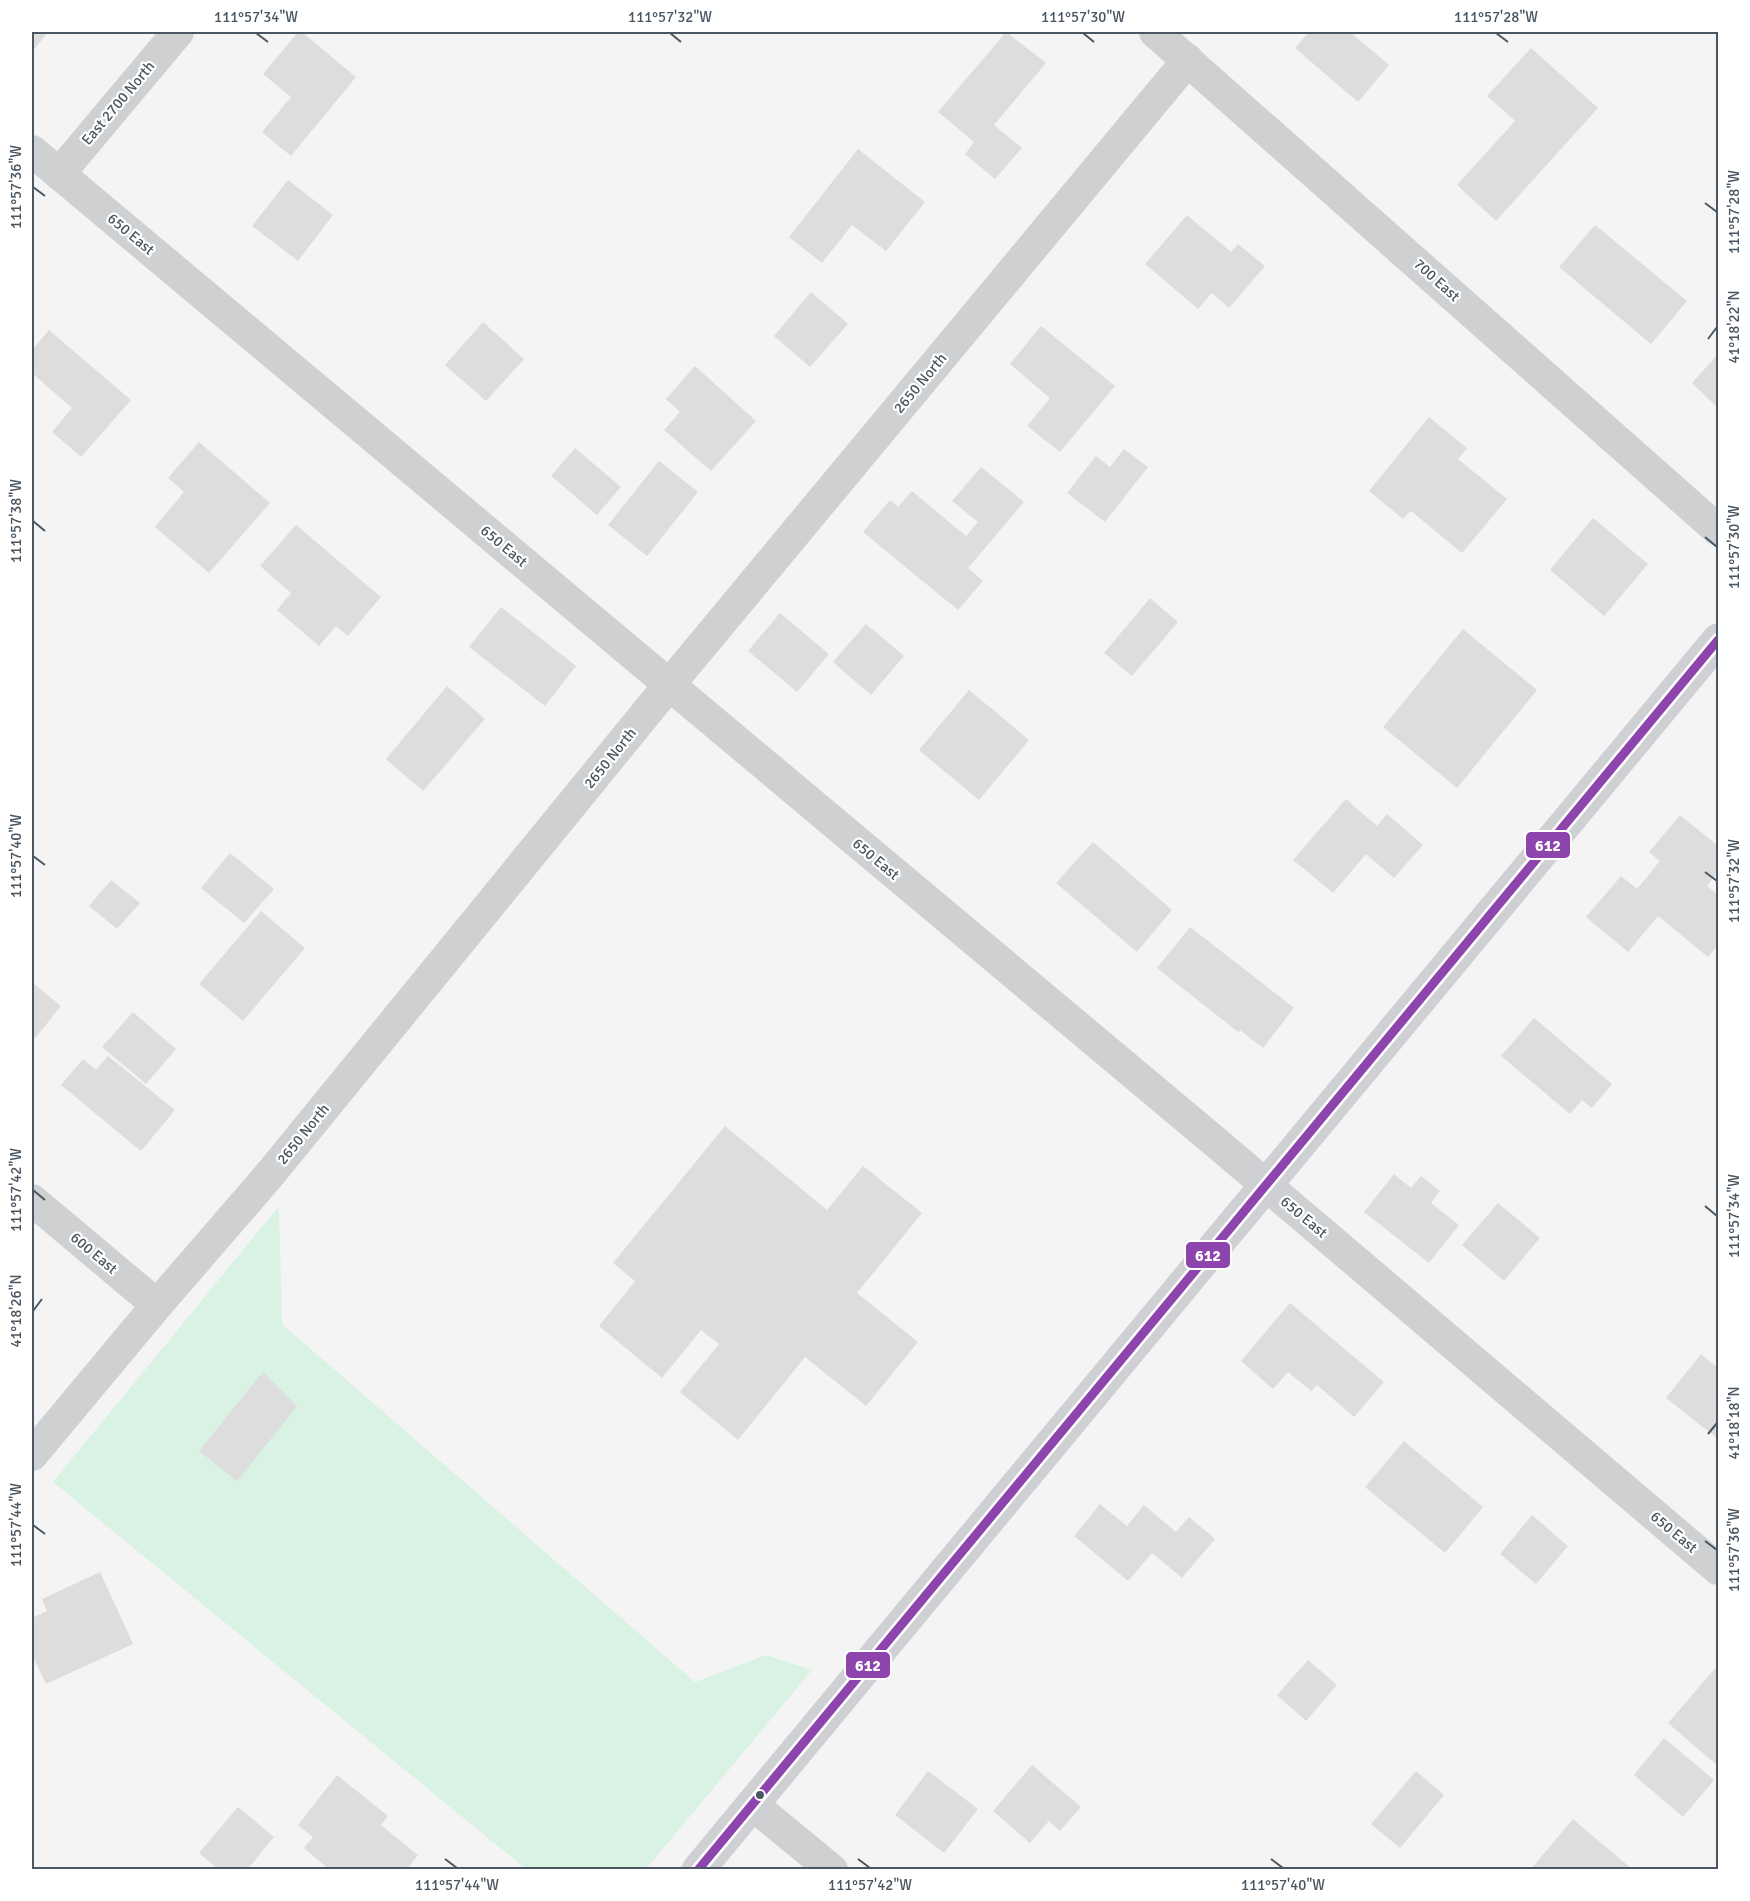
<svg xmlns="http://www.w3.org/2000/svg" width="1750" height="1901" viewBox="0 0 1750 1901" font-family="Signika,sans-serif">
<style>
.green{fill:#d9f2e3}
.building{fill:#ddddde}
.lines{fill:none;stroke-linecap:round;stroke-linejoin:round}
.minor{stroke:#ced0d2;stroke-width:32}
.secondary{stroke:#ced0d4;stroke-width:33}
.bus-1-casing{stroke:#fff;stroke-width:14}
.bus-1{stroke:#8e44ad;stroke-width:9}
.ticks{fill:none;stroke:#4a5661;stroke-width:2}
.bus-dot{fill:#4a5661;stroke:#fff;stroke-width:2}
.labels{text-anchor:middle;stroke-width:4.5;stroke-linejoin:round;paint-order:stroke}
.street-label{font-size:15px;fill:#4a5661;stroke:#fff}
.line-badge{stroke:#fff;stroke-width:2}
.badge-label{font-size:16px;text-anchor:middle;font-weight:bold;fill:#fff}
.neatline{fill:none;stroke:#4a5661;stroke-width:2}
.ticks-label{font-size:15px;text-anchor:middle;fill:#4a5661}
</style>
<rect width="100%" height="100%" fill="#f4f4f4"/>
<path class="green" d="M279,1206L282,1324L695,1682L766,1655L812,1670L646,1869H526L53,1482Z"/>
<path class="building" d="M32,32H48L32,52Z
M298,32H302L356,77L291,156L262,132L291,97L263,74Z
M1006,32L1046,63L994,125L1022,148L995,179L965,154L974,142L938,112Z
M1309,32H1350L1389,65L1358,102L1295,48Z
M1531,48L1598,108L1496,221L1457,185L1515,121L1487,96Z
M858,149L925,202L886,251L852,225L822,263L789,237Z
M288,180L333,215L298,261L252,226Z
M1187,215L1231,252L1238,244L1265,266L1229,308L1212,293L1198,309L1145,264Z
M1595,225L1687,301L1651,344L1559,267Z
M811,292L848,324L810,367L774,336Z
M483,322L524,359L486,401L445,365Z
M1041,326L1115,386L1060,452L1027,426L1050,398L1010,364Z
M49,330L131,400L81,457L52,432L72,408L32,373V350Z
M1718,354V408L1692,383Z
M695,366L756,421L711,471L664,430L680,412L666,399Z
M1429,417L1467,448L1458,459L1507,499L1462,553L1411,511L1403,519L1369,491Z
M199,442L270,503L209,573L155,527L184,492L168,478Z
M575,448L621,487L597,515L551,476Z
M1124,449L1148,467L1105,522L1067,493L1096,456L1110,467Z
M659,461L698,492L647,556L608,525Z
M981,467L1024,502L968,568L983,581L958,610L863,532L890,500L898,507L912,491L966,536L978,522L952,501Z
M1593,518L1648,564L1604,616L1550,570Z
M296,525L381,597L348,636L336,626L319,646L277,610L291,593L260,566Z
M1150,598L1178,622L1132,676L1104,653Z
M501,607L576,666L545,706L469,647Z
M780,613L829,654L797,692L748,651Z
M866,624L904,656L871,695L833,662Z
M1463,629L1537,690L1457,788L1383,727Z
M447,686L485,719L423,791L386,759Z
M969,690L1029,740L979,800L919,750Z
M1346,799L1377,826L1387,814L1423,845L1394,878L1366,854L1333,893L1293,860Z
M1680,815L1718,846V872L1707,886L1718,895V945L1708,957L1658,916L1628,952L1586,917L1621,876L1637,889L1660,861L1649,852Z
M1093,842L1172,910L1137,952L1056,883Z
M230,853L274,889L244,923L201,888Z
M111,880L140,903L117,929L89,906Z
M261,911L305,948L243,1021L199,984Z
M1190,927L1294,1008L1263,1048L1240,1030L1238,1032L1157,968Z
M32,982L61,1006L32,1042Z
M133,1012L176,1049L146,1084L102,1047Z
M1534,1018L1612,1084L1592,1108L1582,1100L1570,1114L1501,1056Z
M108,1056L175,1110L141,1151L61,1085L83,1059L96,1070Z
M725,1126L827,1210L863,1166L922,1213L857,1293L918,1342L866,1406L805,1357L738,1440L680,1392L719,1344L701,1330L662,1378L599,1326L635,1281L613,1263Z
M1394,1174L1411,1188L1421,1176L1440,1191L1431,1203L1459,1225L1429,1263L1364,1212Z
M1498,1203L1540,1238L1504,1281L1462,1245Z
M1290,1303L1384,1382L1354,1417L1317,1385L1311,1391L1288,1372L1273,1389L1241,1361Z
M1701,1354L1718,1368V1439L1666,1398Z
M263,1372L297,1406L237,1481L199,1451Z
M1404,1441L1483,1507L1445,1553L1365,1487Z
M1100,1504L1127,1526L1144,1505L1176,1532L1189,1517L1215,1539L1182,1578L1152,1553L1128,1581L1074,1536Z
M1532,1515L1568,1546L1536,1584L1500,1554Z
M100,1572L133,1644L46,1684L34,1659L32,1660V1618L47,1611L42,1599Z
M1308,1660L1337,1685L1306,1721L1277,1695Z
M1717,1666L1718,1667V1766L1668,1723Z
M1664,1738L1714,1780L1683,1817L1634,1775Z
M1032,1765L1081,1807L1060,1831L1049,1821L1030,1843L993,1811Z
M928,1771L978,1809L944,1853L895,1815Z
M1416,1771L1444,1795L1400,1848L1371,1824Z
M337,1775L388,1816L381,1825L418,1855L406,1870H392L388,1866L386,1870H330L304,1848L313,1837L298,1825Z
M238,1807L274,1837L247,1870H219L199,1853Z
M1573,1819L1633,1870H1530Z"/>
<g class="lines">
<path class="minor" d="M1155,32L1718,530
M32,151L1213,1140L1718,1569
M59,174L178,32
M32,1200L157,1305
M32,1455L157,1305L271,1173L669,685L1188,60
M752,1804L832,1870"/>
<path class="secondary" d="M698,1870L1718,640"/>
<g class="bus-1-casing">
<path id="bus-1" d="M698,1870L1718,640"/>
</g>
<use href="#bus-1" class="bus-1"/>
</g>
<path class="ticks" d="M256,33L268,42M670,33L681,42M1083,33L1094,42M1496,33L1508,42M33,187L45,196M1705,203L1717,212M1708,339L1717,327M33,521L45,531M1705,537L1717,547M33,856L45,865M1705,872L1717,881M33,1190L45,1200M1705,1206L1717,1216M33,1311L42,1299M1708,1434L1717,1423M33,1525L45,1534M1705,1541L1717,1550M445,1859L457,1868M858,1859L870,1868M1271,1859L1283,1868"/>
<circle class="bus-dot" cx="760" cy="1795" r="5"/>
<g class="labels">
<g class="street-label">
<text transform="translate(118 103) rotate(-50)" y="5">East 2700 North</text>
<text transform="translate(131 234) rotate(40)" y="5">650 East</text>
<text transform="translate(1437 280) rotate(42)" y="5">700 East</text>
<text transform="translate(920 383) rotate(-50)" y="5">2650 North</text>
<text transform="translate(504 546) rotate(40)" y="5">650 East</text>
<text transform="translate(610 758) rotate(-51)" y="5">2650 North</text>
<text transform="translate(876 859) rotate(40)" y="5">650 East</text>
<text transform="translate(303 1134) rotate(-51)" y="5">2650 North</text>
<text transform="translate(1304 1217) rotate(40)" y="5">650 East</text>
<text transform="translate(94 1253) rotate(40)" y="5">600 East</text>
<text transform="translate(1674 1532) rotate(40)" y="5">650 East</text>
</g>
</g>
<g class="line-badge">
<rect x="1525" y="831" width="46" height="28" rx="6" fill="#8e44ad"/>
<rect x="1185" y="1241" width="46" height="28" rx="6" fill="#8e44ad"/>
<rect x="845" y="1651" width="46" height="28" rx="6" fill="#8e44ad"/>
</g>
<g class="badge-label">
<text x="1548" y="851">612</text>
<text x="1208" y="1261">612</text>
<text x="868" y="1671">612</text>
</g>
<rect width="1750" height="1901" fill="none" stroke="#ffffff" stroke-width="66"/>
<rect x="33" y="33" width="1684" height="1835" class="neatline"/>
<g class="ticks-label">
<text x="256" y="22">111°57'34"W</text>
<text x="670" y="22">111°57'32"W</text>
<text x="1083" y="22">111°57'30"W</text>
<text x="1496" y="22">111°57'28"W</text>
<text transform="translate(16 187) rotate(-90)" y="5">111°57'36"W</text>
<text transform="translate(1734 212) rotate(-90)" y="5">111°57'28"W</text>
<text transform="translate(1734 327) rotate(-90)" y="5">41°18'22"N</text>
<text transform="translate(16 521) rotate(-90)" y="5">111°57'38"W</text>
<text transform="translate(1734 547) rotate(-90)" y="5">111°57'30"W</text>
<text transform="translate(16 856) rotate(-90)" y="5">111°57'40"W</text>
<text transform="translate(1734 881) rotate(-90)" y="5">111°57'32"W</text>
<text transform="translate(16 1190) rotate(-90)" y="5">111°57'42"W</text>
<text transform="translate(1734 1216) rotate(-90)" y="5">111°57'34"W</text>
<text transform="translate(16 1311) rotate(-90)" y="5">41°18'26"N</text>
<text transform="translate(1734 1423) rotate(-90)" y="5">41°18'18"N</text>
<text transform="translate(16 1525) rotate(-90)" y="5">111°57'44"W</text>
<text transform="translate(1734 1550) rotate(-90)" y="5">111°57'36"W</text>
<text x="457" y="1890">111°57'44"W</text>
<text x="870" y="1890">111°57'42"W</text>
<text x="1283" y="1890">111°57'40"W</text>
</g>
</svg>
